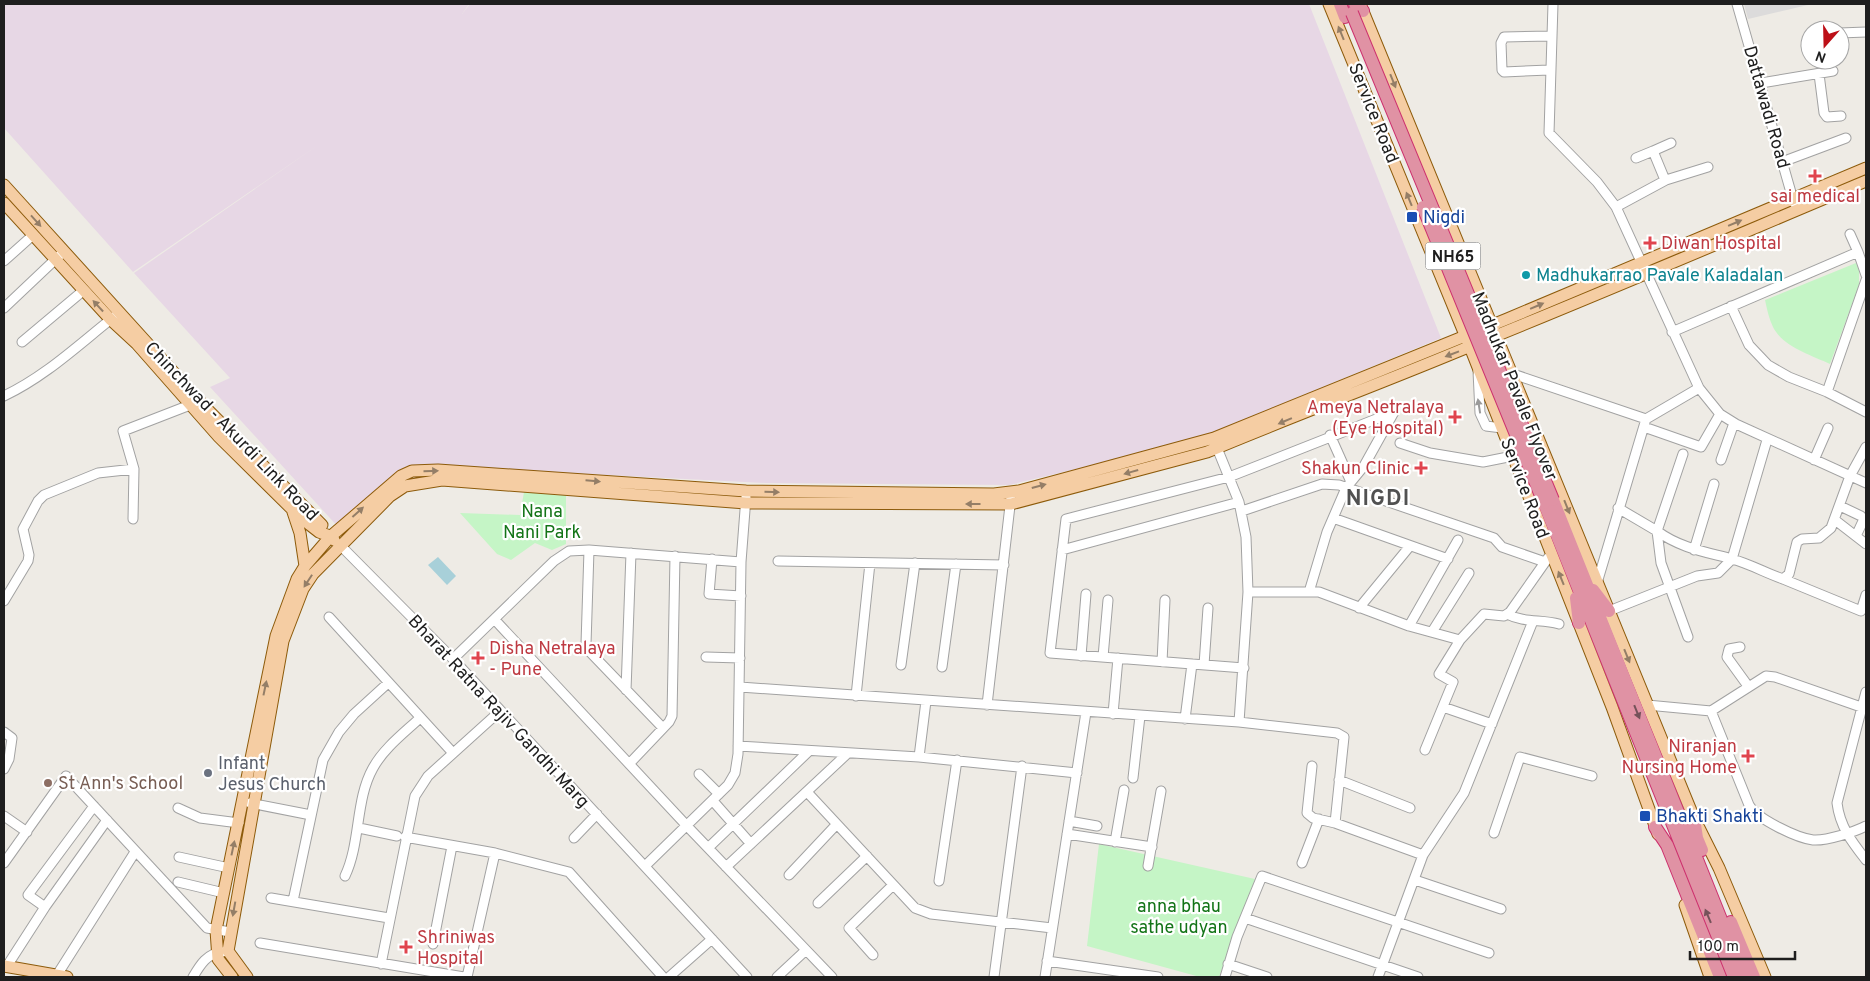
<svg xmlns="http://www.w3.org/2000/svg" width="1870" height="981" viewBox="0 0 1870 981" font-family="Overpass,sans-serif">
<style>
.residential{fill:#dcdbdb}
.industrial{fill:#e7d7e5}
.park{fill:#c5f5c6}
.water{fill:#a8d0d9}
.lines{fill:none;stroke-linecap:round;stroke-linejoin:round}
.minor-casing{stroke:#a2a2a2;stroke-width:11}
.major-casing{stroke:#8d5b0b;stroke-width:13}
.highway-casing{stroke:#cd316e;stroke-width:14}
.minor{stroke:#fff;stroke-width:9}
.major{stroke:#f5cda3;stroke-width:11}
.highway{stroke:#e092a4;stroke-width:12}
.highway-bridge-casing{stroke:#cd316e;stroke-width:14;stroke-linecap:butt}
.highway-bridge{stroke:#e092a4;stroke-width:12}
.oneway{fill:#947e67}
.oneway2{fill:#9a9a9a}
.oneway3{fill:#75525a}
.health-dot{fill:#e0444e;stroke:#fff;stroke-width:2}
.transit-dot{fill:#1a4fb4;stroke:#fff;stroke-width:2}
.culture-dot{fill:#0f9aa8;stroke:#fff;stroke-width:2}
.worship-dot{fill:#6b7280;stroke:#fff;stroke-width:2}
.education-dot{fill:#8d6e63;stroke:#fff;stroke-width:2}
.labels{text-anchor:middle;stroke-width:4.5;stroke-linejoin:round;paint-order:stroke}
.shield{fill:#fff;stroke:#626262;stroke-width:1}
.shield-label{font-size:16px;font-weight:bold;fill:#1e1e1e}
.street-label{font-size:18px;fill:#1e1e1e;stroke:#fff}
.health-label{font-size:18px;fill:#be3a42;stroke:#fff;text-anchor:start}
.transit-label{font-size:18px;fill:#164399;stroke:#fff;text-anchor:start}
.culture-label{font-size:18px;fill:#0d838f;stroke:#fff;text-anchor:start}
.park-label{font-size:18px;fill:#137417;stroke:#fff}
.worship-label{font-size:18px;fill:#5b616d;stroke:#fff;text-anchor:start}
.education-label{font-size:18px;fill:#785e54;stroke:#fff;text-anchor:start}
.district-label{font-size:22px;font-weight:bold;letter-spacing:1px;fill:#515151;stroke:#fff}
</style>
<rect width="100%" height="100%" fill="#eeebe5"/>
<path class="residential" d="M1744,4H1808V5L1748,19Z"/>
<path class="industrial" d="M4,4H469L462,14L470,4H1309L1441,338L1227,427L1179,445L1009,485L766,483L430,466L406,471L340,529L210,387L230,378L134,273L321,143L133,272L4,128Z"/>
<path class="park" d="M1856,263L1859,271V285L1830,364C1811,355 1783,347 1773,327C1769,319 1767,309 1765,300Z
M524,492L566,495V544L552,550L535,543L511,560L497,554L460,513L520,515Z
M1099,844L1255,879L1219,977H1200L1087,946Z"/>
<path class="water" d="M438,557L456,576L447,585L428,565Z"/>
<g class="lines">
<g class="minor-casing">
<path id="minor" d="M1553,4L1549,133L1597,182L1616,207L1699,388L1720,414L1736,424L1866,483
M1737,4L1794,203
M1840,33L1866,32
M1549,70L1504,72L1502,70L1501,43L1504,37L1551,36
M1819,74L1824,113L1827,117L1841,116
M1761,83L1833,71
M1653,151L1671,143
M1636,158L1653,151L1665,180
M1782,162L1846,138
M1616,207L1666,180L1708,167
M1850,234L1858,252
M4,261L33,235
M1731,306L1749,345L1768,365L1789,377L1827,392L1866,412
M4,308L60,255
M1672,332L1858,252L1866,275
M22,342L84,290
M1478,371L1480,413L1486,426L1502,428
M1513,374L1646,419L1699,388
M1827,392L1866,280
M4,396C46,376 78,345 115,316
M1644,427L1701,447L1720,414
M1330,435L1351,482
M1215,443L1239,502L1246,537L1248,592L1239,722
M1400,443L1430,453L1483,462L1513,456
M1683,454L1657,531C1680,548 1706,552 1732,559C1750,564 1766,573 1783,579L1789,574L1797,542L1802,539L1819,538L1831,528L1850,476L1866,447
M1721,460L1734,423
M1814,460L1828,428
M1840,506L1861,516
M1618,508L1657,531L1661,563L1688,637
M1242,511L1322,484L1339,485L1494,538L1502,547L1545,562
M1333,518L1448,559
M133,519L134,469
M1835,520L1866,544
M1856,536L1863,521
M340,545L453,659L747,977
M589,550L586,644L588,650L663,728
M1062,550L1239,502
M1694,550L1714,484
M712,559L709,594L741,596
M778,561L1004,565
M1783,579L1861,611L1866,595
M1597,583L1646,419
M1248,592H1319L1409,626L1460,640
M1309,592L1327,532L1346,488L1364,466L1394,412
M4,601L28,561L29,555L23,529L38,501L44,495L98,473L134,469L123,431L190,405
M1359,608L1410,546
M1609,611L1697,576L1718,573L1732,559L1767,440
M1507,614C1524,623 1541,619 1559,624
M329,617L453,753
M495,620L687,826L832,977
M1409,626L1458,540
M1432,632L1469,573
M1740,647L1729,649L1727,657L1748,686
M1081,656L1086,594
M706,657L740,658
M1103,657L1108,600
M453,659L554,561L569,551L589,550L741,562
M1162,662L1165,600
M901,665L915,563
M1204,665L1208,608
M942,667L956,564
M1244,668L1050,653L1066,519L1229,477L1394,412
M740,687L1239,722L1337,733L1344,737L1335,823L1423,855
M626,690L631,553
M1866,692L1837,803C1840,827 1852,842 1866,860
M856,696L870,563
M987,705L1011,497
M1647,705L1711,711L1766,676L1775,677L1861,707
M1443,707L1492,724
M1711,711L1749,805C1757,819 1797,838 1813,840C1827,841 1854,832 1866,826
M1113,714L1118,658
M1185,719L1192,664
M4,732L12,738L9,759L4,769
M738,746L919,757L1077,773
M1425,750L1453,682L1439,674L1460,640L1484,614L1504,616L1510,612L1548,558
M919,757L926,701
M629,764L669,722L672,716L675,556
M1312,766L1307,813L1313,818L1335,823
M699,774L719,794
M1133,778L1140,716
M1339,780L1410,808
M807,792L915,908L931,914L1052,928
M713,801L751,844
M250,803L311,815
M178,808L200,818L239,823
M4,816L27,832
M1069,821L1097,826
M359,828L397,836
M1494,833L1520,757L1592,776
M1067,834L1152,847
M405,837L495,853L569,872L663,977
M574,838L597,814
M1115,842L1124,790
M708,848L809,751
M179,857L229,868
M4,863L66,776L207,928L230,932
M1302,863L1319,819
M645,866L728,785L735,773L738,754L741,562L746,497
M1148,866L1161,791
M726,867L848,753
M789,875L836,825
M345,876C361,842 355,800 373,768C384,748 404,733 420,718
M1415,880L1501,909
M939,881L957,760
M178,882L224,893
M271,898L389,918
M293,901L323,760L339,732L354,714L388,683
M818,903L867,856
M45,907L28,895L94,806
M1245,918L1418,977
M260,943L464,977
M433,944L452,846
M873,955L849,928L893,885
M1047,961L1158,977
M381,964L415,796L428,776L500,711
M1228,964L1267,977
M7,966L45,907L107,820
M57,975L135,852
M193,977C200,965 207,953 223,952
M467,977L495,853
M669,977L712,939
M777,977L806,950
M994,977L1022,766
M1045,977L1086,712
M1225,977L1237,937L1262,876L1489,953
M1378,977L1423,855L1464,793L1533,621"/>
</g>
<g class="major-casing">
<path id="major" d="M1329,4L1470,347L1612,707L1658,834
M1360,4L1694,818L1719,868L1765,977
M4,185L206,408L322,525
M4,203L111,320L137,344L219,437L301,518L319,532L327,535L334,540
M293,512L300,533L305,566
M1685,905L1710,977
M4,966L67,977
M232,977L218,959L216,930L276,636L297,579L305,566L330,537L401,476L412,471L438,470L746,491L994,494L1019,491L1214,438L1507,319L1866,168
M247,977L228,951L283,641L303,589L313,574L390,496L405,486L442,480L746,503L1011,504L1207,452C1295,415 1385,382 1473,345C1605,292 1735,236 1866,181"/>
</g>
<g class="highway-casing">
<path id="highway" d="M1340,4L1345,17
M1355,4L1363,11
M1553,500L1744,977
M1544,503L1734,977
M1593,590L1609,611
M1576,598L1579,623
M1694,818L1697,838L1702,850
M1655,827L1667,845L1720,977
M1731,922L1754,977"/>
</g>
<use href="#minor" class="minor"/>
<use href="#major" class="major"/>
<use href="#highway" class="highway"/>
<g class="highway-bridge-casing">
<path id="highway-bridge" d="M1352,13L1553,500
M1423,207L1544,503"/>
</g>
<use href="#highway-bridge" class="highway-bridge"/>
</g>
<defs><path id="oneway-solid" d="M-6-.8H1V-3.2L6.5 0L1 3.2V.8H-6Z" transform="scale(1.25)"/></defs>
<g class="oneway">
<use href="#oneway-solid" transform="translate(1341 33) rotate(-112)"/>
<use href="#oneway-solid" transform="translate(1393 81) rotate(68)"/>
<use href="#oneway-solid" transform="translate(1409 199) rotate(-112)"/>
<use href="#oneway-solid" transform="translate(36 221) rotate(48)"/>
<use href="#oneway-solid" transform="translate(1735 223) rotate(-23)"/>
<use href="#oneway-solid" transform="translate(98 306) rotate(-133)"/>
<use href="#oneway-solid" transform="translate(1537 306) rotate(-23)"/>
<use href="#oneway-solid" transform="translate(1452 354) rotate(159)"/>
<use href="#oneway-solid" transform="translate(1285 421) rotate(157)"/>
<use href="#oneway-solid" transform="translate(431 471) rotate(-2)"/>
<use href="#oneway-solid" transform="translate(1131 472) rotate(164)"/>
<use href="#oneway-solid" transform="translate(593 481) rotate(5)"/>
<use href="#oneway-solid" transform="translate(1039 486) rotate(-15)"/>
<use href="#oneway-solid" transform="translate(772 492) rotate(1)"/>
<use href="#oneway-solid" transform="translate(973 504) rotate(-180)"/>
<use href="#oneway-solid" transform="translate(1567 507) rotate(68)"/>
<use href="#oneway-solid" transform="translate(358 512) rotate(-42)"/>
<use href="#oneway-solid" transform="translate(1561 578) rotate(-112)"/>
<use href="#oneway-solid" transform="translate(308 581) rotate(123)"/>
<use href="#oneway-solid" transform="translate(1627 656) rotate(68)"/>
<use href="#oneway-solid" transform="translate(265 688) rotate(-78)"/>
<use href="#oneway-solid" transform="translate(233 848) rotate(-78)"/>
<use href="#oneway-solid" transform="translate(234 909) rotate(100)"/>
</g>
<use class="oneway2" href="#oneway-solid" transform="translate(1479 406) rotate(-99)"/>
<g class="oneway3">
<use href="#oneway-solid" transform="translate(1637 712) rotate(68)"/>
<use href="#oneway-solid" transform="translate(1708 916) rotate(-113)"/>
</g>
<g class="health-dot">
<path d="M1812.5 168.5h5v5h5v5h-5v5h-5v-5h-5v-5h5z"/>
<path d="M1647.5 235.5h5v5h5v5h-5v5h-5v-5h-5v-5h5z"/>
<path d="M1452.5 409.5h5v5h5v5h-5v5h-5v-5h-5v-5h5z"/>
<path d="M1418.5 460.5h5v5h5v5h-5v5h-5v-5h-5v-5h5z"/>
<path d="M475.5 650.5h5v5h5v5h-5v5h-5v-5h-5v-5h5z"/>
<path d="M1745.5 748.5h5v5h5v5h-5v5h-5v-5h-5v-5h5z"/>
<path d="M403.5 939.5h5v5h5v5h-5v5h-5v-5h-5v-5h5z"/>
</g>
<g class="transit-dot">
<rect x="1406" y="211" width="12" height="12" rx="2.5"/>
<rect x="1639" y="810" width="12" height="12" rx="2.5"/>
</g>
<circle class="culture-dot" cx="1526" cy="275" r="5"/>
<circle class="worship-dot" cx="208" cy="773" r="5"/>
<circle class="education-dot" cx="48" cy="783" r="5"/>
<g class="labels">
<rect class="shield" x="1425.5" y="242.5" width="55" height="27" rx="4"/>
<g class="shield-label">
<text x="1453" y="262">NH65</text>
</g>
<g class="street-label">
<text transform="translate(1767 107) rotate(74)" y="6">Dattawadi Road</text>
<text transform="translate(1374 113) rotate(68)" y="6">Service Road</text>
<text transform="translate(1515 386) rotate(68)" y="6">Madhukar Pavale Flyover</text>
<text transform="translate(232 431) rotate(46)" y="6">Chinchwad - Akurdi Link Road</text>
<text transform="translate(1525 488) rotate(69)" y="6">Service Road</text>
<text transform="translate(499 711) rotate(47)" y="6">Bharat Ratna Rajiv Gandhi Marg</text>
</g>
<g class="health-label">
<text x="1815" y="202" text-anchor="middle">sai medical</text>
<text x="1661" y="249">Diwan Hospital</text>
<text x="1444" y="413" text-anchor="end">Ameya Netralaya<tspan x="1444" dy="21">(Eye Hospital)</tspan></text>
<text x="1410" y="474" text-anchor="end">Shakun Clinic</text>
<text x="489" y="654">Disha Netralaya<tspan x="489" dy="21">- Pune</tspan></text>
<text x="1737" y="752" text-anchor="end">Niranjan<tspan x="1737" dy="21">Nursing Home</tspan></text>
<text x="417" y="943">Shriniwas<tspan x="417" dy="21">Hospital</tspan></text>
</g>
<g class="transit-label">
<text x="1423" y="223">Nigdi</text>
<text x="1656" y="822">Bhakti Shakti</text>
</g>
<g class="culture-label">
<text x="1536" y="281">Madhukarrao Pavale Kaladalan</text>
</g>
<g class="park-label">
<text x="542" y="517">Nana<tspan x="542" dy="21">Nani Park</tspan></text>
<text x="1179" y="912">anna bhau<tspan x="1179" dy="21">sathe udyan</tspan></text>
</g>
<g class="worship-label">
<text x="218" y="769">Infant<tspan x="218" dy="21">Jesus Church</tspan></text>
</g>
<g class="education-label">
<text x="58" y="789">St Ann's School</text>
</g>
<g class="district-label">
<text x="1378" y="505">NIGDI</text>
</g>
</g>
<rect width="1870" height="981" fill="none" stroke="#1e1e1e" stroke-width="10"/>
<g transform="translate(1825 45) rotate(200)"><circle r="24" fill="#ffffff" stroke="#a5a5a5"/>
<path d="M0-4L9 19L0 12L-9 19Z" fill="#bd0f17"/>
<text y="-8" font-size="14" font-weight="bold" text-anchor="middle" fill="#1e1e1e">N</text>
</g>
<path d="M1690 951v8h105v-8" fill="none" stroke="#1e1e1e" stroke-width="2.5"/>
<text x="1698" y="951" font-size="15" fill="#1e1e1e" stroke="#ffffff" stroke-width="4" paint-order="stroke">100 m</text>
</svg>
